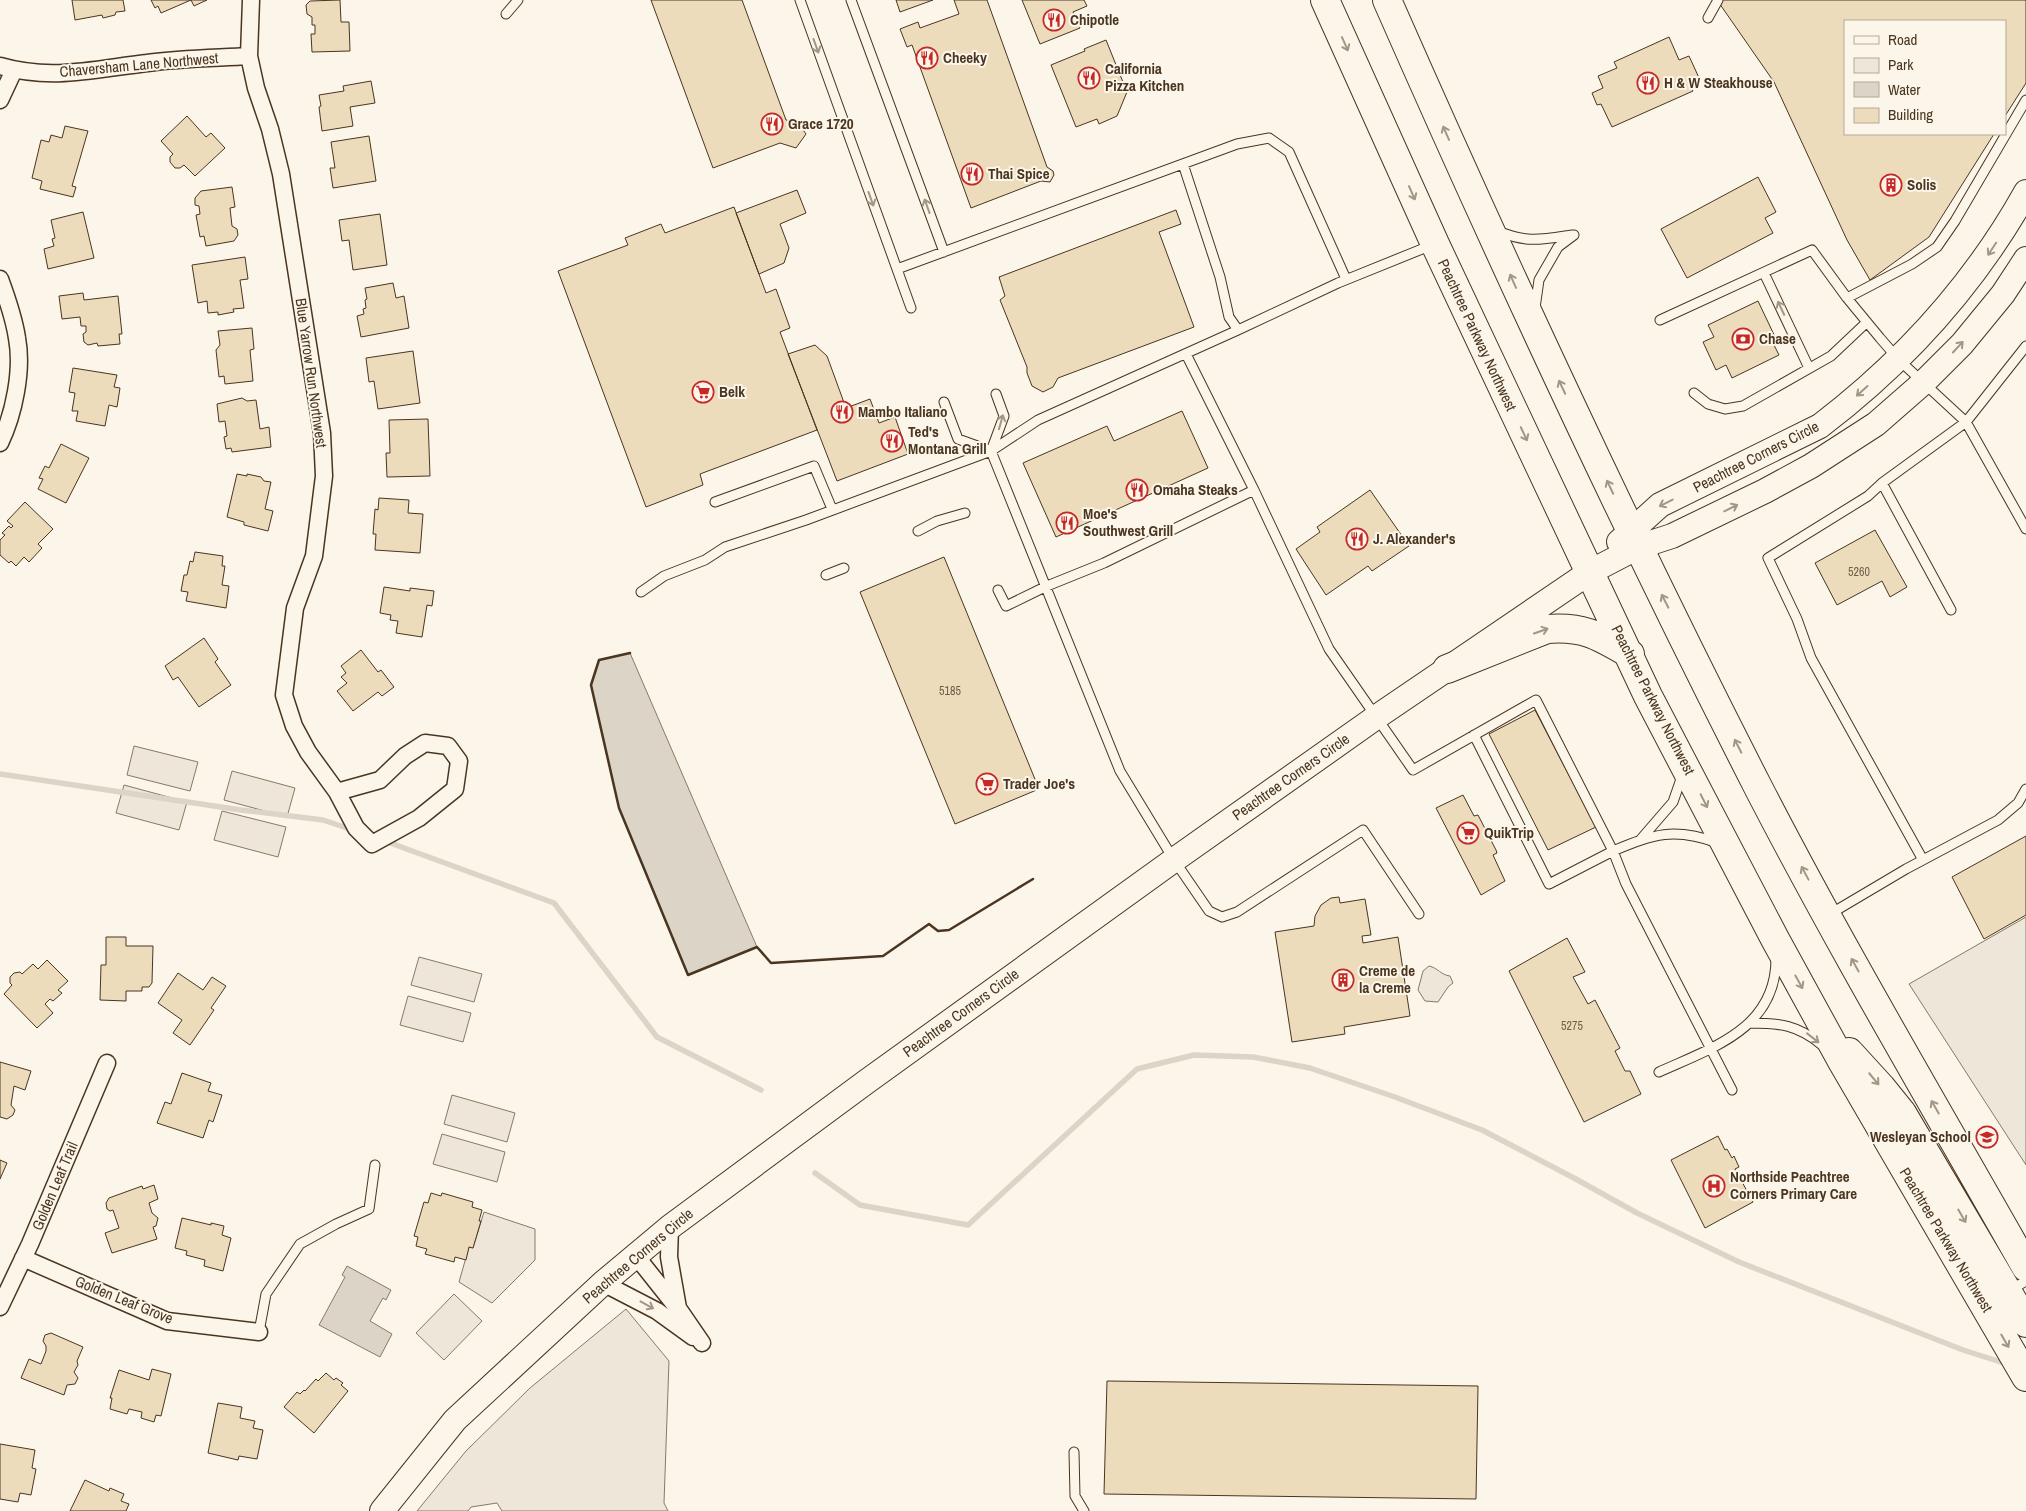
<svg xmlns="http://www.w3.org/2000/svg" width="2026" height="1511" viewBox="0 0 2026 1511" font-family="'Archivo Narrow',sans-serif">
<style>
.green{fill:#ede6d9;stroke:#887966}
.water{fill:#dcd4c6;stroke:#887966}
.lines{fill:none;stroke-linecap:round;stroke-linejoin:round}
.stream{stroke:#dcd4c6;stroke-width:5.5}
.building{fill:#ecdcbc;stroke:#4a3520}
.lane-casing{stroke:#4a3520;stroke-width:11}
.street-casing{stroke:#4a3520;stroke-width:19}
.secondary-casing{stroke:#4a3520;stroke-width:26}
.highway-casing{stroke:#4a3520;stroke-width:30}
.lane{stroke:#fbf6e9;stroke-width:9}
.street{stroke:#fbf6e9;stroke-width:16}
.secondary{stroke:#fbf6e9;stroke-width:24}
.highway{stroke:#fbf6e9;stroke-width:28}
.wall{stroke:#4a3520;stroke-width:2.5}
.oneway{stroke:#a29684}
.labels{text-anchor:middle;stroke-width:4;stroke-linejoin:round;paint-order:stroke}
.number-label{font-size:12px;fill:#725f47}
.poi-label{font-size:15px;font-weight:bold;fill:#4a3520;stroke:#fbf6e9;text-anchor:start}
.street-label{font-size:15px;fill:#4a3520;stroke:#fbf6e9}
</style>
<rect width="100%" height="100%" fill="#fbf6e9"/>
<path class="green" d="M134,746L198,762L190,791L127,775Z
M232,771L295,788L287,817L224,800Z
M124,785L187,802L179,830L116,813Z
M222,811L286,827L278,857L214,840Z
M2026,917V1165L1909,984Z
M419,957L482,974L474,1002L411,985Z
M1429,966C1438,968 1441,975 1450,976L1453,983L1448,987L1438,1002L1425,1001L1418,990L1423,971Z
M408,996L471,1013L463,1042L400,1025Z
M452,1095L515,1113L507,1142L444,1124Z
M442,1134L505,1152L497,1182L433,1164Z
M484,1212L535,1229V1260L492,1303L459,1282L469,1247L473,1248Z
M454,1294L482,1321L444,1360L416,1333Z
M626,1309L669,1361L664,1503L668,1511H502L497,1503L471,1507L468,1511H417L466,1451L530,1388Z"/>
<path class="water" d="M630,653L757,947L688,975L619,808L591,685L599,660Z
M347,1266L391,1290L386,1300L383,1298L370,1321L392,1334L380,1357L319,1325L345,1277L342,1275Z"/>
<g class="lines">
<path class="stream" d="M0,774L241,810L323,820L353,830
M385,841L554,903L657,1037L761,1090
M815,1173L860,1205L968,1225L1137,1069L1194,1055L1253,1057L1310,1068L1395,1097L1482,1130L1574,1178L1637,1213L1739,1262L1963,1350L2007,1364"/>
</g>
<path class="building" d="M72,0H123L125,11L116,12L115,15L103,18L102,15L75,20Z
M151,0H207L194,6L191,0L161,13L158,6L155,8Z
M340,0L341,22H349L350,51L312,52L311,34H315V25H312V17L307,14L306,5L310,1Z
M651,0H742L786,120L798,123L806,134L796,148L780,143L713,168Z
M896,0H933L900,12Z
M954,0H987L1047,167L1053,171L1054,175L1050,182L1041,181L971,208L912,45L907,47L900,29L918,22L920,28L959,14Z
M1022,0H1084L1087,6L1073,12L1080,28L1040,44Z
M1717,0H2026V83L2005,116V21H1845V134H1994L1929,237L1870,280L1847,240L1774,82Z
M1669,37L1679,60L1689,56L1700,80L1690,85L1693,91L1612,127L1601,104L1597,105L1592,93L1603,88L1598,76L1617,68L1614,62Z
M1106,40L1127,92L1117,116L1099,124L1097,119L1076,127L1051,65L1085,51L1084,49Z
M371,81L375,103L350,107L353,126L322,131L319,107L321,106L319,95L344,91L343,86Z
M187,116L206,137L211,133L225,148L195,176L184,165L180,168H175L170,162V157L173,154L161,141Z
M65,126L88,131L72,186L76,187L73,197L40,189L42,181L32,178L41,140L49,142L51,135L62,138Z
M369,136L376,181L333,188L330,168H335L331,142Z
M1758,177L1776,212L1765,218L1773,233L1687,278L1661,229Z
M232,187L235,207L230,208L232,226L237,229L238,235L234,241L206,246L204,236L200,237L196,215L200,214L199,206L195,205V198L201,191Z
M797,190L806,213L780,224L789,248L784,263L759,274L736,213Z
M734,207L766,293L776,289L790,328L780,332L817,430L700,474L703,485L646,507L558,271L628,245L625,238L661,224L665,233Z
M1176,210L1181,224L1159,232L1194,327L1058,378L1053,387L1043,392L1032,386L1027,373V367L1000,300L1005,296L999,277Z
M83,212L94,258L48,269L44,249L54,246L52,239L55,238L51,220Z
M380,214L387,265L353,270L349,240L342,241L339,220Z
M245,257L248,279L240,280L244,308L233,309L234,312L218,315V312L208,313L207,301L198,303L192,265Z
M393,283L396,298L404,296L409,328L361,337L357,316L364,314L363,309L366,308L365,300L367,299L365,288Z
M83,293L84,300L118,296L122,334H119L120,344L98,346L97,343L88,345L84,342L83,334L86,332V326H81L80,317L62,319L59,296Z
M1758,301L1777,341L1773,343L1779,355L1732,378L1726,365L1716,370L1703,342L1714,337L1708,325Z
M252,328L254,349L250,350L253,381L225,384L224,376L219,377L216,350L220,345L218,331Z
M815,345L827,356L846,408L870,399L879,423L895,417L908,454L837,481L788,354Z
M413,351L420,403L378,409L374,381L369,382L366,358Z
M73,368L117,375L114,387L120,388L117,407L109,405L105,426L76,421L78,411H72L75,393L69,392Z
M242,398L247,401L256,400L260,429L269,427L271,447L232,452L231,448L226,449L224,437L227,436L225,421L219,422L217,404Z
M1182,411L1208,468L1056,537L1023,463L1107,426L1114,441Z
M428,419L430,476L387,477L386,453H390L389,420Z
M61,444L89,458L66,503L38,489L43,479L39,478L45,466L49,468Z
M237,474L247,476V474L261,477L264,481L271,482L265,509L273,511L268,531L244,525V522L227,517Z
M1370,490L1409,546L1372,571L1368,566L1326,595L1296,549L1320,532L1317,527Z
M379,498L409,500L408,513L423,514L420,553L375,550L376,534H373L375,509L378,510Z
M25,502L53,529L38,544L42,548L29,562L24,557L16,566L11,561L9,563L0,555V540L5,535L2,533L9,526L11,528L13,526L7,521Z
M1875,530L1907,587L1890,597L1882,581L1837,605L1815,563Z
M195,552L223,556L222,566H225L222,585L229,586L226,608L186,601L188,592L181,591L184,575H187L190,561L193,562Z
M944,557L1039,789L955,824L860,592Z
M384,587L410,591V588L434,591L432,606L427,605L422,637L396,633L398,621L390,620L391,615L380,613Z
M204,638L218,659L215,662L231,685L199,707L178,677L173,680L165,666Z
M361,650L378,672L381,670L394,687L382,696L378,692L353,711L337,691L347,683L341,677L346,673L341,666Z
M1535,710L1596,827L1548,850L1489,734Z
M1463,795L1474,816L1478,815L1496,850L1497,853L1493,855L1505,881L1481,895L1436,808Z
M2026,836V915L1984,939L1952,877Z
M1339,897L1340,903L1365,899L1371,935L1362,936L1363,943L1398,937L1410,1016L1344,1027L1345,1034L1292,1042L1275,932L1314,926L1315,916L1321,905L1331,898Z
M106,937H126V946H153L152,983L149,987H142V991H126V1001L100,1000L101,965H106Z
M1567,938L1585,972L1573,977L1588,1004L1595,1000L1620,1048L1615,1051L1625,1071H1630L1641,1094L1584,1122L1509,971Z
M47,960L68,981L58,990L62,993L53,1001L50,999L45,1004L53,1013L37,1028L4,994L12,985L10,983V977L14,973L20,972L22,974L33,964L38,969Z
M178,973L203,990L212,977L226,986L211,1008L214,1010L190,1045L173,1033L182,1020L158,1003Z
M0,1062L31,1071L25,1090L14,1086L11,1105L15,1110L13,1115L7,1119L0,1117Z
M182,1073L211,1083L208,1091L222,1095L213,1122L209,1120L203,1138L157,1123L165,1102L171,1104Z
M1718,1136L1725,1150L1727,1149L1732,1158L1734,1156L1739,1167L1735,1169L1753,1202L1705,1228L1671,1160Z
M0,1160L7,1163L0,1179Z
M154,1185L158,1199L149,1203L152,1213L158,1218L156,1226L153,1227L157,1239L112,1253L105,1233L119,1228L113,1210L110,1211L107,1209L106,1203L109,1198L142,1186L143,1189Z
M431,1193L441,1196L442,1193L473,1202L472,1207L482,1210L479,1221H481L473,1248L469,1247L466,1260L455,1257L454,1262L425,1254L427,1249L416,1246L418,1237L414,1236L424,1202L428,1203Z
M182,1218L211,1225V1223L224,1226L222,1235L231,1238L223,1271L204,1266L205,1260L186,1255L187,1251L175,1248Z
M51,1333L83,1347L77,1361L78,1365L74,1372L78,1378L75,1384L67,1385L64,1395L21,1378L29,1359L41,1364L46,1351V1346L43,1341L45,1335Z
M152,1369L171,1374L161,1416L156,1415L154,1422L141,1418L142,1412L129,1409L127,1414L110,1409L112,1398H110L119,1370L149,1380Z
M326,1373L334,1380L336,1378L343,1383L341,1385L348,1391L314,1433L284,1407L297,1392L300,1394L304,1390L305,1391L316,1379L318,1381Z
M1107,1381L1478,1386L1476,1499L1104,1494Z
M218,1403L242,1407L240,1418L255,1421L253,1428L263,1430L257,1459L239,1456L238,1460L208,1453Z
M0,1444L35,1450L32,1468L36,1469L31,1495L20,1493L18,1502L0,1499Z
M85,1480L109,1491L110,1488L124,1494L121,1501L129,1504L126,1511H70Z"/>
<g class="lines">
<g class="lane-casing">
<path id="lane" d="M800,0L911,308
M851,0L944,252
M506,14L518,0
M1708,18L1718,0
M1183,164L1220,277L1229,317L1238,330
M1497,231C1528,243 1539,240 1572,235
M897,269L1237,144L1269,138L1289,152L1346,279
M1764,273L1809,368
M1847,298L1912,264L1937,247L1955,221L2026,100
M1535,308L1539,280L1558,247L1574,235
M1660,320L1812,250L1847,298L1880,338L1899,360L1966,422L2026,529
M1186,354L1254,490L1329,649L1413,770L1536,700L1613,851C1654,834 1674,827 1718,843
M1694,393L1708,404L1725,409L1743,406L1831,356L1867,322
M996,394L1004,416L991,451L1120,771L1174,860L1209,911L1222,917L1237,912L1363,830L1419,914
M944,402L958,439L991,451
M1882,483L1868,496L1768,558L1797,619L1811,658L1923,860
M715,502L814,466L832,509
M918,531L937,521L965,513
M826,575L844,568
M998,590L1006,606L1047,586L1104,563L1254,490
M641,592L664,576L705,560L725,547L806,520L991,451L1038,420L1238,330L1338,283L1432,245
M1951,610L1882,483L1966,422L2026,346
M1474,735L1549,884L1613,851L1626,884L1732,1090
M1641,839L1673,802L1682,776
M1830,914L1906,869L1998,820L2018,803L2026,789
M1750,1023C1780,1023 1798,1025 1822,1045
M1659,1072C1714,1047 1777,1028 1776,957
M2010,1290L2026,1281
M259,1332L266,1294L300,1244L336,1224L369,1209L375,1165
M1074,1452L1075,1496L1084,1511"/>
</g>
<g class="street-casing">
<path id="street" d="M251,0L249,56L256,88L270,129L281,174L322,433L324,476L314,556L295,608L284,695L294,726L308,752L337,792L356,828L372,844L419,818L455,789L459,761L448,746L425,743L405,756L380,780L337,792
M0,66C52,81 95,69 147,63C181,58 215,58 249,56
M0,100L14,70
M0,279C7,298 14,318 17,338C23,370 14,414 0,443
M670,1227L669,1257L678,1308L702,1343
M636,1256L675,1305
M23,1258L167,1321L259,1332
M603,1283L657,1311L693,1337
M0,1307L30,1244L107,1063"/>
</g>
<g class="secondary-casing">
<path id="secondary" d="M1619,542L1660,505L1820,426C1904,362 1974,285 2026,192
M382,1511L455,1420L603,1283L670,1227L866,1082L1174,860L1375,718L1590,572L1638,547L1672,536L1765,491L1811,466L1876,424L1924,382L1962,344L2003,294L2026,259"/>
</g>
<g class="highway-casing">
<path id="highway" d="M1325,0L1435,244L1648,696L1775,939L1843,1063L2026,1377
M1387,0C1504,266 1626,529 1758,787C1842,950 1936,1108 2026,1267
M1447,669L1547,629C1584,626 1599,636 1630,654
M1849,1052L1881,1087L1902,1113L2026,1323"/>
</g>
<use href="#lane" class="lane"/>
<use href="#street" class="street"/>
<use href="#secondary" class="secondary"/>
<use href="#highway" class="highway"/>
<path class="wall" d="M630,653L599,660L591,685L619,808L688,975L757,947L771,963L883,956L929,924L938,931L949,930L1033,879"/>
</g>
<defs><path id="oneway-shaft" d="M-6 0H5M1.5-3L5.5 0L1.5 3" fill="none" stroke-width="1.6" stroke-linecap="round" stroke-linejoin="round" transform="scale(1.25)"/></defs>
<g class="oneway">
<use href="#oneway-shaft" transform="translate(1345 44) rotate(66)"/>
<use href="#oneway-shaft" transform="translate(816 46) rotate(70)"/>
<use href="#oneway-shaft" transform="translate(1446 133) rotate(-114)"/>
<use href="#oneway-shaft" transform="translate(1412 193) rotate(66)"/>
<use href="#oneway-shaft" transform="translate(871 199) rotate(70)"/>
<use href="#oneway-shaft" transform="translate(927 206) rotate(-110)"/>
<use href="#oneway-shaft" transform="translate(1992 249) rotate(123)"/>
<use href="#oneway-shaft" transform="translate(1513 281) rotate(-114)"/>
<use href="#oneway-shaft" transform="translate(1781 308) rotate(-115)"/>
<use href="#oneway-shaft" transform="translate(1958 347) rotate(-47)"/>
<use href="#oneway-shaft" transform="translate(1562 387) rotate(-115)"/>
<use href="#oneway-shaft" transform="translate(1862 391) rotate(138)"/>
<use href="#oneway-shaft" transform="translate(1001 422) rotate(-74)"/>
<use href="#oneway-shaft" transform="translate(1524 434) rotate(65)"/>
<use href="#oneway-shaft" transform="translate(1610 487) rotate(-115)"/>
<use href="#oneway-shaft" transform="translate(1666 503) rotate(153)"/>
<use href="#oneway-shaft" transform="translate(1731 508) rotate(-26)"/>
<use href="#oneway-shaft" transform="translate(1665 601) rotate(-117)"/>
<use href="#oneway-shaft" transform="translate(1541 631) rotate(-19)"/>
<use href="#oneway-shaft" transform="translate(1738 746) rotate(-117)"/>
<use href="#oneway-shaft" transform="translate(1704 801) rotate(63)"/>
<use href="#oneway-shaft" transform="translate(1805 873) rotate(-118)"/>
<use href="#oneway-shaft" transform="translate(1855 965) rotate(-119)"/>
<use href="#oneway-shaft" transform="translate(1799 982) rotate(61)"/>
<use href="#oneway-shaft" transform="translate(1813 1038) rotate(38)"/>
<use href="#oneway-shaft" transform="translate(1874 1079) rotate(50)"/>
<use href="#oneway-shaft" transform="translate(1935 1107) rotate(-120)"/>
<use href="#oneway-shaft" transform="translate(1962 1216) rotate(60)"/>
<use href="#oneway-shaft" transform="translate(647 1305) rotate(29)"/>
<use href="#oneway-shaft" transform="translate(2005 1341) rotate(60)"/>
</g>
<defs>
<g id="restaurant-ring" transform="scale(1.125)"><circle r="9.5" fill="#fbf6e9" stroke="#c62828" stroke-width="1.5"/><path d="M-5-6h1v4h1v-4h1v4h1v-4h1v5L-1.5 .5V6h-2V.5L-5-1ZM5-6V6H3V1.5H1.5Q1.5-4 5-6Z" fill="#c62828"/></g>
<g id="building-ring" transform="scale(1.125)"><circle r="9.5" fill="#fbf6e9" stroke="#c62828" stroke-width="1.5"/><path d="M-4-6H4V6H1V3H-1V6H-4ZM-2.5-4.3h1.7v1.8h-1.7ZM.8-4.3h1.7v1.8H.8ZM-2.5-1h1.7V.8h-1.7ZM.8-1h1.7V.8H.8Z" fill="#c62828"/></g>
<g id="bank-ring" transform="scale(1.125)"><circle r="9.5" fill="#fbf6e9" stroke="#c62828" stroke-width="1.5"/><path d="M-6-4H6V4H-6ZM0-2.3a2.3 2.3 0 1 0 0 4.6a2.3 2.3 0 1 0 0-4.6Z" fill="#c62828"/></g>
<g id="supermarket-ring" transform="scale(1.125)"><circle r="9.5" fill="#fbf6e9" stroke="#c62828" stroke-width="1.5"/><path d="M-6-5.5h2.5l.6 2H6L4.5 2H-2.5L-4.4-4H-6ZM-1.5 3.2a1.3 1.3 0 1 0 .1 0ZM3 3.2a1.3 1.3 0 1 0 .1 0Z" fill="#c62828"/></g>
<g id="school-ring" transform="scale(1.125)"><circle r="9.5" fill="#fbf6e9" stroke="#c62828" stroke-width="1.5"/><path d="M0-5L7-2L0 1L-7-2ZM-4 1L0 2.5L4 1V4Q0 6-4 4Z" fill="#c62828"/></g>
<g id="hospital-ring" transform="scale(1.125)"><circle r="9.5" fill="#fbf6e9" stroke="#c62828" stroke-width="1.5"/><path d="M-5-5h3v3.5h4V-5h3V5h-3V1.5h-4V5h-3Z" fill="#c62828"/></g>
</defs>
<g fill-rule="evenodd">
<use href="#restaurant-ring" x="1054" y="20"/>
<use href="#restaurant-ring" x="927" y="58"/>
<use href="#restaurant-ring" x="1089" y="78"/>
<use href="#restaurant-ring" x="1648" y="83"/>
<use href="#restaurant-ring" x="772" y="124"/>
<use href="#restaurant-ring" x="972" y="174"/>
<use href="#building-ring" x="1891" y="185"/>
<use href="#bank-ring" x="1743" y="339"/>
<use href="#supermarket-ring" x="703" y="392"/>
<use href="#restaurant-ring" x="842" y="412"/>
<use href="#restaurant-ring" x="892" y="441"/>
<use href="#restaurant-ring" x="1137" y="490"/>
<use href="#restaurant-ring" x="1067" y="523"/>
<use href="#restaurant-ring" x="1357" y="539"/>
<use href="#supermarket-ring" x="987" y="784"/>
<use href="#supermarket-ring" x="1468" y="833"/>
<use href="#building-ring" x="1343" y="980"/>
<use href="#school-ring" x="1987" y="1137"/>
<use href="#hospital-ring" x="1714" y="1186"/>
</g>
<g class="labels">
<g class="number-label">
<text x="1859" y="576">5260</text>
<text x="950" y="695">5185</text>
<text x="1572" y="1030">5275</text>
</g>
<g class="poi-label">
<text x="1070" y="25">Chipotle</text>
<text x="943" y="63">Cheeky</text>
<text x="1105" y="74">California<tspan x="1105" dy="17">Pizza Kitchen</tspan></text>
<text x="1664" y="88">H &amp; W Steakhouse</text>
<text x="788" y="129">Grace 1720</text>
<text x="988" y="179">Thai Spice</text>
<text x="1907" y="190">Solis</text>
<text x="1759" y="344">Chase</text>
<text x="719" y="397">Belk</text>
<text x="858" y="417">Mambo Italiano</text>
<text x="908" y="437">Ted's<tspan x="908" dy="17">Montana Grill</tspan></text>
<text x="1153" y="495">Omaha Steaks</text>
<text x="1083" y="519">Moe's<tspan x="1083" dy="17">Southwest Grill</tspan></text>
<text x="1373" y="544">J. Alexander's</text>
<text x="1003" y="789">Trader Joe's</text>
<text x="1484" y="838">QuikTrip</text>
<text x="1359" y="976">Creme de<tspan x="1359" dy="17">la Creme</tspan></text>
<text x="1971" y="1142" text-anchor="end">Wesleyan School</text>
<text x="1730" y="1182">Northside Peachtree<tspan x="1730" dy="17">Corners Primary Care</tspan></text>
</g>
<g class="street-label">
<text transform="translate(139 65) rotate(-5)" y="5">Chaversham Lane Northwest</text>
<text transform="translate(1477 335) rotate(65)" y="5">Peachtree Parkway Northwest</text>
<text transform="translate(311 373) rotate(82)" y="5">Blue Yarrow Run Northwest</text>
<text transform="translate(1756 457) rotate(-27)" y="5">Peachtree Corners Circle</text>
<text transform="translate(1653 700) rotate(63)" y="5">Peachtree Parkway Northwest</text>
<text transform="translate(1291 777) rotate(-35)" y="5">Peachtree Corners Circle</text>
<text transform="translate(961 1013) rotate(-36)" y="5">Peachtree Corners Circle</text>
<text transform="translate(55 1186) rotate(-67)" y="5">Golden Leaf Trail</text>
<text transform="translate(1946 1240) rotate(59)" y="5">Peachtree Parkway Northwest</text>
<text transform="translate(638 1256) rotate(-40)" y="5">Peachtree Corners Circle</text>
<text transform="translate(124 1300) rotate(22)" y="5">Golden Leaf Grove</text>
</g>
</g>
<rect x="1844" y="20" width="162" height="115" fill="#fbf6e9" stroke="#b4a999"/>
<rect x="1854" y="36" width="25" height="8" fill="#fbf6e9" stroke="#b4a999"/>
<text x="1888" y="45" font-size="15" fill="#4a3520">Road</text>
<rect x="1854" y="58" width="25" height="15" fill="#ede6d9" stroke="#b4a999"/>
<text x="1888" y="70" font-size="15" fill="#4a3520">Park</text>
<rect x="1854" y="82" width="25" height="15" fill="#dcd4c6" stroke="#b4a999"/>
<text x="1888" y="95" font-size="15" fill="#4a3520">Water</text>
<rect x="1854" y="108" width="25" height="15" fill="#ecdcbc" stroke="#b4a999"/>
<text x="1888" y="120" font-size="15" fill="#4a3520">Building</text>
</svg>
